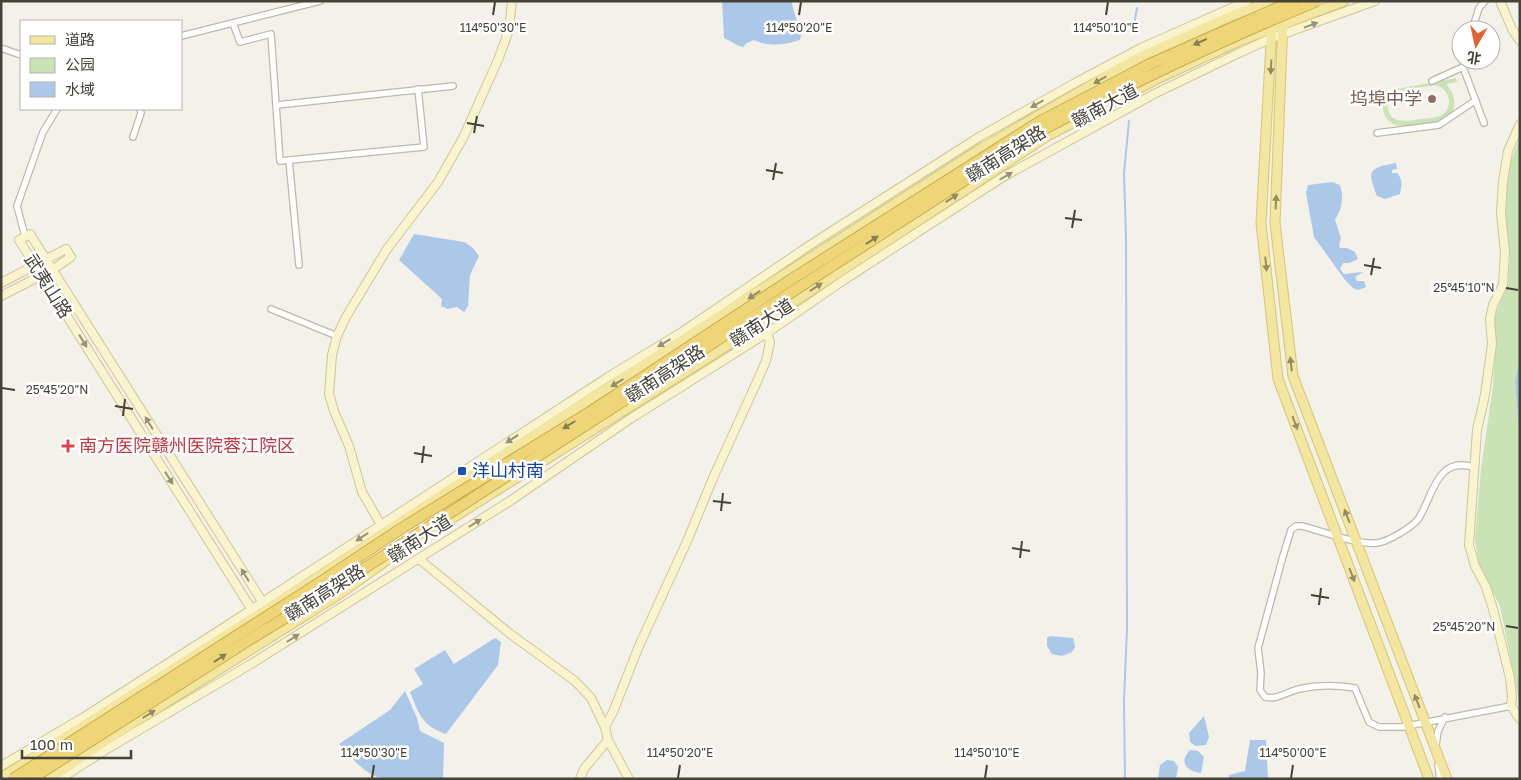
<svg xmlns="http://www.w3.org/2000/svg" width="1521" height="780" viewBox="0 0 1521 780" font-family="'Golos Text','Noto Sans SC',sans-serif">
<style>
.green{fill:#c9e2b6;fill-rule:evenodd}
.water{fill:#acc8e9}
.lines{fill:none;stroke-linecap:round;stroke-linejoin:round}
.stream{stroke:#acc8e9;stroke-width:2}
.street-casing{stroke:#bdb9ac;stroke-width:8}
.secondary-casing{stroke:#cdc69d;stroke-width:10}
.primary-casing{stroke:#d7c673;stroke-width:11}
.street{stroke:#fff;stroke-width:5.5}
.secondary{stroke:#f9f4cd;stroke-width:8}
.primary{stroke:#f3e6a1;stroke-width:9}
.highway-bridge-casing{stroke:#ccad49;stroke-width:12;stroke-linecap:butt}
.highway-bridge{stroke:#eed678;stroke-width:10}
.oneway{fill:#96927b}
.oneway2{fill:#897d52}
.oneway3{fill:#938c67}
.ticks{fill:none;stroke:#454238;stroke-width:2}
.education-dot{fill:#8d6e63;stroke:#fff;stroke-width:2}
.health-dot{fill:#e0444e;stroke:#fff;stroke-width:2}
.transit-dot{fill:#1a4fb4;stroke:#fff;stroke-width:2}
.labels{text-anchor:middle;stroke-width:5;stroke-linejoin:round;paint-order:stroke}
.education-label{font-size:18px;fill:#785e54;stroke:#fff;text-anchor:end}
.street-label{font-size:18px;fill:#454238;stroke:#fff}
.health-label{font-size:18px;fill:#be3a42;stroke:#fff;text-anchor:start}
.transit-label{font-size:18px;fill:#164399;stroke:#fff;text-anchor:start}
.ticks-label{font-size:12px;text-anchor:middle;fill:#454238;stroke:#fff;stroke-width:5;stroke-linejoin:round;paint-order:stroke}
</style>
<rect width="100%" height="100%" fill="#f3f1e9"/>
<path class="green" d="M1456,78L1457,82L1446,84C1458,97 1458,115 1440,122C1434,124 1426,124 1420,124C1414,125 1407,127 1401,126C1384,125 1379,107 1386,94L1377,95L1376,93ZM1435,85C1449,88 1455,106 1442,115C1436,118 1429,118 1422,119C1407,121 1386,126 1388,102L1394,92Z
M1520,138V358L1515,381L1520,445V706L1500,606L1479,567L1475,539L1481,469L1493,386L1496,338L1494,322L1499,305L1508,286L1510,259L1505,216V201L1510,163Z"/>
<path class="water" d="M722,1H791L801,35L800,40C786,45 767,47 754,40L745,44L744,47L739,46L724,38Z
M1396,163L1397,169L1392,170V173H1397C1404,181 1401,186 1400,194L1385,199L1377,196C1366,169 1370,168 1396,163Z
M1332,182L1340,185C1344,198 1342,209 1335,220L1341,238L1339,246L1340,248H1347L1355,252L1358,259L1349,263H1343L1340,269L1344,274L1363,272L1355,277L1357,281H1364L1366,287L1358,290L1353,288L1345,280L1314,237L1306,193L1308,185Z
M414,234L464,242L472,247L479,256L470,275L468,306L464,312L457,307L448,309L441,306L442,299L399,260Z
M1520,358V445L1515,381Z
M1050,636L1073,638L1075,647L1072,652L1062,656L1052,654L1047,646V638Z
M495,638L501,642L498,665L446,734C422,726 419,714 410,692L423,684L414,669L445,650L454,664Z
M405,691L417,718L420,731L444,743L443,779C429,779 388,780 377,777C362,771 350,756 339,744L390,710Z
M1204,716L1209,737L1206,745L1196,746L1190,742L1189,733Z
M1250,740H1266L1268,779H1229V775L1245,771Z
M1190,750L1198,751L1204,757L1201,773C1187,771 1178,763 1190,750Z
M1167,760L1174,761L1178,767L1176,779H1158L1160,765Z"/>
<g class="lines">
<path class="stream" d="M1134,25L1137,8
M1125,779L1124,700L1127,629L1126,237L1124,173L1129,121"/>
<g class="street-casing">
<path id="street" d="M233,23L240,42L271,34L280,161L424,147L418,89
M1472,30L1479,8L1485,1
M181,36L320,1
M1,48L21,55
M1463,67L1484,123
M1432,81L1463,67L1467,60
M277,105L453,86
M1377,133L1439,125L1476,100
M133,137L141,113L140,109
M289,160L299,265
M25,236L17,206L43,132L57,109
M271,309L337,336
M1473,467C1437,456 1433,495 1419,518C1413,527 1387,542 1377,543C1357,545 1322,531 1302,526H1296L1291,530L1283,556L1258,648L1261,673L1260,690L1265,697C1278,700 1286,692 1299,689C1317,685 1336,685 1355,688L1369,722L1379,727H1402L1511,706
M1436,745L1438,731L1445,717
M1438,765L1440,779"/>
</g>
<g class="secondary-casing">
<path id="secondary" d="M1500,1L1512,29L1520,41
M1520,124L1508,151L1503,181L1501,213L1505,252L1503,285L1493,305L1490,319L1492,344L1485,395L1477,430L1469,545L1475,566L1486,587L1493,609L1510,678L1512,697L1511,706L1520,719
M1,283L66,249L71,257L52,270L1,296
M381,525L362,492L349,446L334,411L329,394L332,355L337,336L346,317L387,249L438,182L463,138L498,60L509,30L512,1
M419,559L509,633L575,681L591,698L605,727L608,740L629,779
M254,613L19,240L30,234L265,606
M605,727L613,712L639,646L688,539L713,478L755,386L766,361L770,342L767,333
M1,766L84,717L223,628L608,377L682,332L810,245L979,137L1075,83L1141,48L1247,1
M60,779L107,749L251,664L510,501L630,419L767,333L844,280L1003,177L1154,94L1239,53L1272,38L1375,1
M580,779L584,769L608,740"/>
</g>
<g class="primary-casing">
<path id="primary" d="M1283,19L1275,223L1293,376L1447,779
M1272,24L1261,223L1278,379L1429,779
M1,778L324,573L487,465L982,148L1138,58L1229,17L1271,1
M49,779L114,735L338,595L397,553L717,352L1049,135L1157,79L1239,41L1344,1"/>
</g>
<use href="#street" class="street"/>
<use href="#secondary" class="secondary"/>
<use href="#primary" class="primary"/>
<g class="highway-bridge-casing">
<path id="highway-bridge" d="M13,779L316,585L402,528L590,412L792,279L1039,122L1150,64L1293,1
M31,779L249,640L326,593L1044,129C1134,82 1224,39 1317,1"/>
</g>
<use href="#highway-bridge" class="highway-bridge"/>
</g>
<defs><path id="oneway-solid" d="M-6-.8H1V-3.2L6.5 0L1 3.2V.8H-6Z" transform="scale(1.25)"/></defs>
<g class="oneway">
<use href="#oneway-solid" transform="translate(1311 25) rotate(-20)"/>
<use href="#oneway-solid" transform="translate(1037 104) rotate(150)"/>
<use href="#oneway-solid" transform="translate(1006 176) rotate(-30)"/>
<use href="#oneway-solid" transform="translate(83 341) rotate(58)"/>
<use href="#oneway-solid" transform="translate(664 343) rotate(149)"/>
<use href="#oneway-solid" transform="translate(149 423) rotate(-122)"/>
<use href="#oneway-solid" transform="translate(512 439) rotate(147)"/>
<use href="#oneway-solid" transform="translate(169 478) rotate(58)"/>
<use href="#oneway-solid" transform="translate(475 523) rotate(-32)"/>
<use href="#oneway-solid" transform="translate(362 537) rotate(147)"/>
<use href="#oneway-solid" transform="translate(245 575) rotate(-122)"/>
<use href="#oneway-solid" transform="translate(293 638) rotate(-32)"/>
</g>
<g class="oneway2">
<use href="#oneway-solid" transform="translate(1200 42) rotate(156)"/>
<use href="#oneway-solid" transform="translate(872 240) rotate(-33)"/>
<use href="#oneway-solid" transform="translate(569 425) rotate(148)"/>
<use href="#oneway-solid" transform="translate(220 658) rotate(-33)"/>
</g>
<g class="oneway3">
<use href="#oneway-solid" transform="translate(1271 67) rotate(93)"/>
<use href="#oneway-solid" transform="translate(1100 80) rotate(150)"/>
<use href="#oneway-solid" transform="translate(952 198) rotate(-33)"/>
<use href="#oneway-solid" transform="translate(1276 202) rotate(-87)"/>
<use href="#oneway-solid" transform="translate(1266 264) rotate(84)"/>
<use href="#oneway-solid" transform="translate(816 287) rotate(-33)"/>
<use href="#oneway-solid" transform="translate(754 295) rotate(147)"/>
<use href="#oneway-solid" transform="translate(1291 364) rotate(-97)"/>
<use href="#oneway-solid" transform="translate(617 383) rotate(148)"/>
<use href="#oneway-solid" transform="translate(1295 423) rotate(69)"/>
<use href="#oneway-solid" transform="translate(1347 516) rotate(-111)"/>
<use href="#oneway-solid" transform="translate(1352 575) rotate(69)"/>
<use href="#oneway-solid" transform="translate(1417 701) rotate(-111)"/>
<use href="#oneway-solid" transform="translate(149 714) rotate(-32)"/>
</g>
<path class="ticks" d="M493,15L495,2M799,15L801,2M1106,15L1108,2M467,123L484,126M474,133L477,116M766,170L783,173M773,180L776,163M1065,218L1082,220M1072,228L1075,210M1364,265L1381,268M1371,275L1374,258M1506,288L1518,290M2,388L15,390M115,406L133,409M123,416L125,399M414,453L432,456M422,463L424,446M713,501L731,503M721,511L723,493M1012,548L1030,551M1020,558L1022,541M1311,595L1329,598M1319,605L1321,588M1506,626L1518,628M372,778L374,765M678,778L680,765M985,778L987,765M1291,778L1293,765"/>
<circle class="education-dot" cx="1432" cy="99" r="5"/>
<path class="health-dot" d="M65.5 438.5h5v5h5v5h-5v5h-5v-5h-5v-5h5z"/>
<rect class="transit-dot" x="457" y="466" width="10" height="10" rx="2.5"/>
<g class="labels">
<g class="education-label">
<text x="1422" y="105">坞埠中学</text>
</g>
<g class="street-label">
<text transform="translate(1105 106) rotate(-28)" y="6">赣南大道</text>
<text transform="translate(1006 154) rotate(-32)" y="6">赣南高架路</text>
<text transform="translate(48 286) rotate(58)" y="6">武夷山路</text>
<text transform="translate(762 323) rotate(-33)" y="6">赣南大道</text>
<text transform="translate(665 374) rotate(-33)" y="6">赣南高架路</text>
<text transform="translate(420 539) rotate(-33)" y="6">赣南大道</text>
<text transform="translate(325 593) rotate(-32)" y="6">赣南高架路</text>
</g>
<g class="health-label">
<text x="79" y="452">南方医院赣州医院蓉江院区</text>
</g>
<g class="transit-label">
<text x="472" y="477">洋山村南</text>
</g>
</g>
<g class="ticks-label">
<text x="493" y="32">114°50'30"E</text>
<text x="799" y="32">114°50'20"E</text>
<text x="1106" y="32">114°50'10"E</text>
<text x="1464" y="292">25°45'10"N</text>
<text x="57" y="394">25°45'20"N</text>
<text x="1464" y="631">25°45'20"N</text>
<text x="374" y="757">114°50'30"E</text>
<text x="680" y="757">114°50'20"E</text>
<text x="987" y="757">114°50'10"E</text>
<text x="1293" y="757">114°50'00"E</text>
</g>
<rect width="1521" height="780" fill="none" stroke="#454238" stroke-width="5"/>
<rect x="20" y="20" width="162" height="90" fill="#ffffff" stroke="#b5b3af"/>
<rect x="30" y="36" width="25" height="8" fill="#f3e6a1" stroke="#b5b3af"/>
<text x="65" y="45" font-size="15" fill="#454238">道路</text>
<rect x="30" y="58" width="25" height="15" fill="#c9e2b6" stroke="#b5b3af"/>
<text x="65" y="70" font-size="15" fill="#454238">公园</text>
<rect x="30" y="82" width="25" height="15" fill="#acc8e9" stroke="#b5b3af"/>
<text x="65" y="95" font-size="15" fill="#454238">水域</text>
<g transform="translate(1476 45) rotate(189)"><circle r="24" fill="#ffffff" stroke="#b5b3af"/>
<path d="M0-4L9 19L0 12L-9 19Z" fill="#e36230"/>
<text y="-8" font-size="14" font-weight="bold" text-anchor="middle" fill="#454238">北</text>
</g>
<path d="M22 750v8h109v-8" fill="none" stroke="#454238" stroke-width="2.5"/>
<text x="30" y="750" font-size="15" fill="#454238" stroke="#ffffff" stroke-width="4" paint-order="stroke">100 m</text>
</svg>
